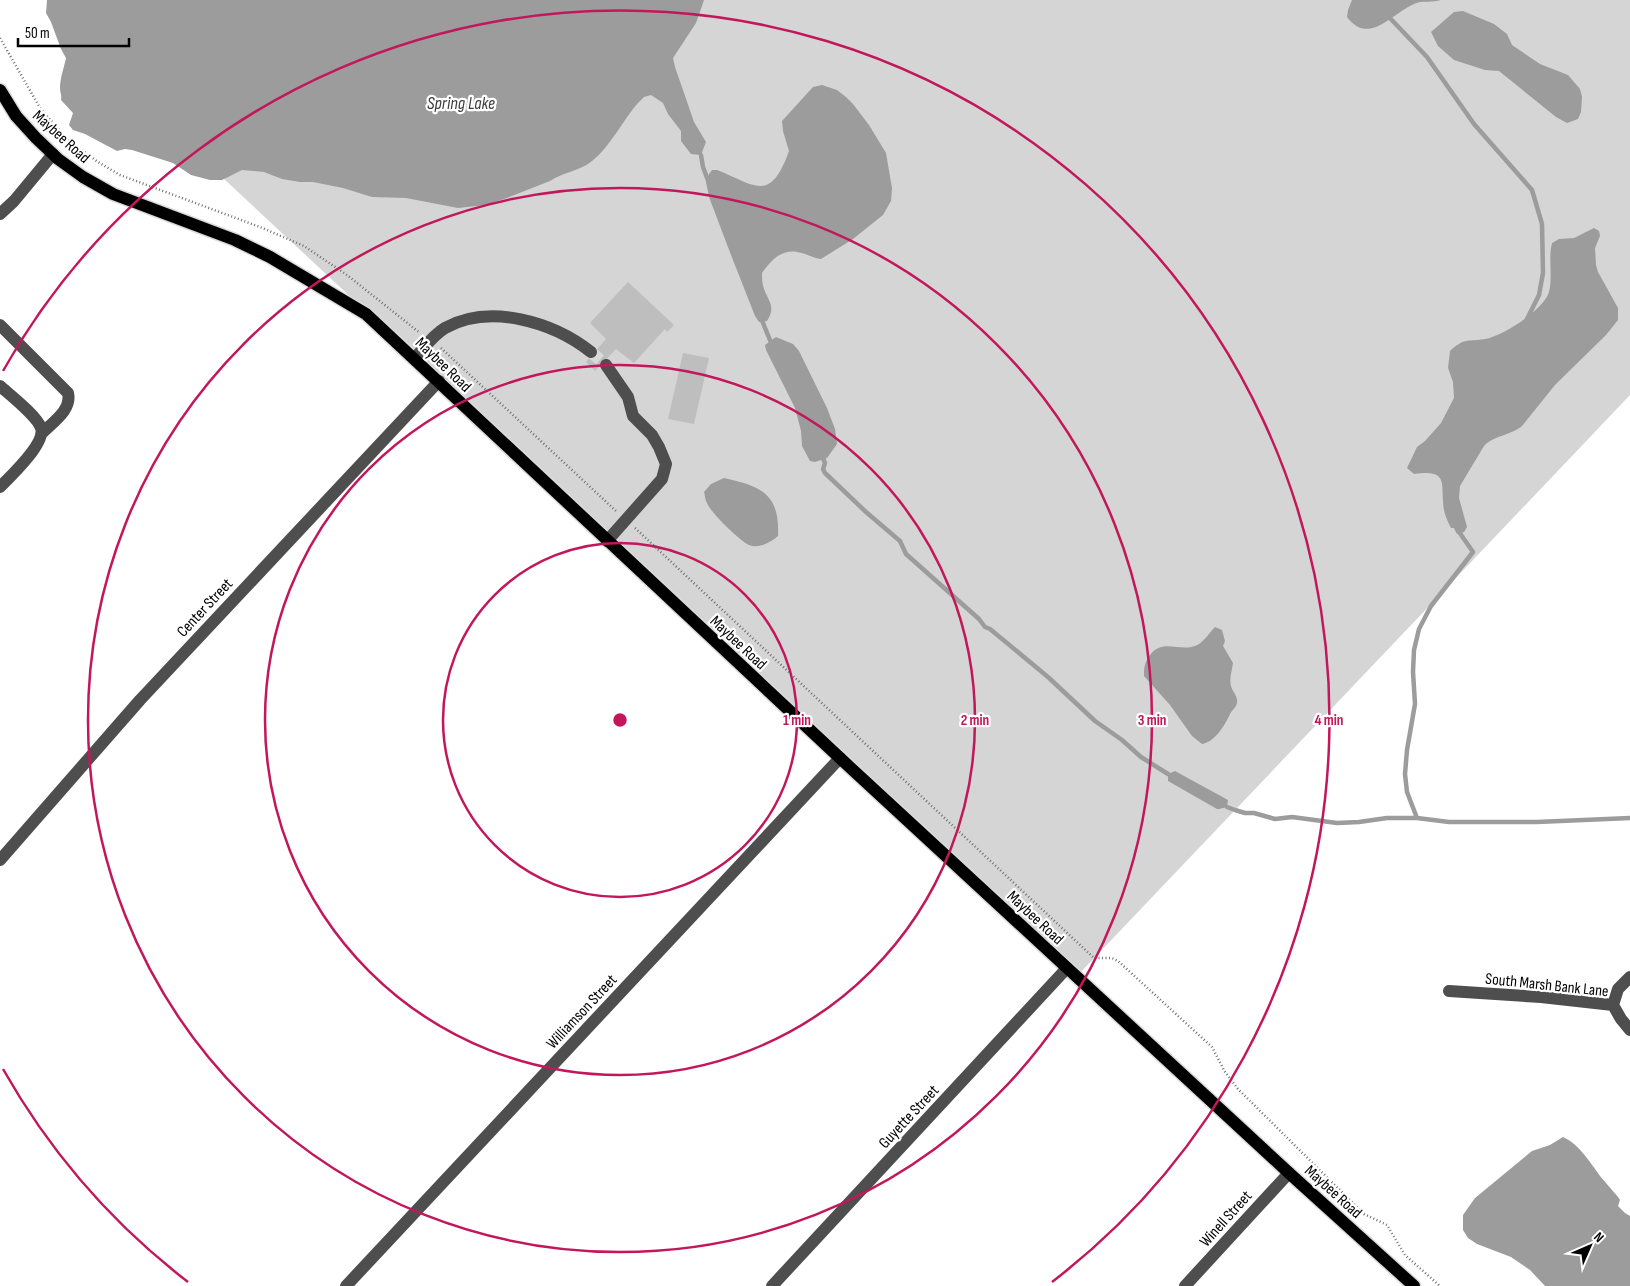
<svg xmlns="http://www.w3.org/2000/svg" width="1630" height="1286" viewBox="0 0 1630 1286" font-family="'Sofia Sans Condensed',sans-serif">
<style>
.green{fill:#d5d5d5}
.water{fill:#9c9c9c}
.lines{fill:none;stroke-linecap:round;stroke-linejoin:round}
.stream{stroke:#9c9c9c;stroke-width:4.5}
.building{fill:#bebebe}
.minor-tunnel{stroke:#d9d9d9;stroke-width:12;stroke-dasharray:12 6;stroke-linecap:butt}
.major-casing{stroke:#dbdbdb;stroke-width:15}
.path{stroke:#707070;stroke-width:2.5;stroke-dasharray:1 2.5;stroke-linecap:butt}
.minor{stroke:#4e4e4e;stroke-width:12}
.major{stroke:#000;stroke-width:12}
.ring{fill:none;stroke:#c2185b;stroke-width:2.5}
.labels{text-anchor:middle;stroke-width:4.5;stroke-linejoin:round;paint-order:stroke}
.street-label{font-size:16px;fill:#000;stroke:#fff}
.water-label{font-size:18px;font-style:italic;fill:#3d3d3d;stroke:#fff}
.centre{fill:#c2185b;stroke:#fff;stroke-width:2.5}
.ring-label{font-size:15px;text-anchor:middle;font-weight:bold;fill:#c2185b;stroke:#fff;stroke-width:4.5;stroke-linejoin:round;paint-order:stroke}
</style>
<rect width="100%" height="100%" fill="#fff"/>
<path class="green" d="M170,0H1630V395L1078,975L106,69Z"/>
<path class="water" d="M47,0H704L696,23L673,58L675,67L694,122L706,142L701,155L691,154L681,141V131L668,114L663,103L651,95L644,97L638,103C623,120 610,147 592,161C578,172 563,172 550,181L507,198L485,205L458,208L406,198L372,197L343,188L313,182H300L282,179L264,172L242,170L222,180H210L191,175L173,163L132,150L125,149L117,151L85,134L73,130L69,125L73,113L61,100C62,95 60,93 60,88C60,78 64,68 66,58L61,49L51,22L46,13Z
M1352,0H1441C1433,3 1422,0 1414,4C1391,14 1369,46 1347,17L1348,10Z
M1463,11L1494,24L1507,34L1512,45L1540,64L1568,75L1580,89L1582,97L1581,112L1578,119L1567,123L1556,117L1499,71L1485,70L1454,60L1438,46L1431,32L1454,12Z
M822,85L837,90L846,97L853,104L869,125L886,153L892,188L891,201L883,215L853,239L821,259C814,258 809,255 802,253C783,247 772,259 762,273C762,278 762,284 764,289C769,302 776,307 767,321L759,322L755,316L731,255L709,197L706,182L709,174L712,170H717C755,185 770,204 789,151L783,131L782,121L813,87Z
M1594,228L1599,231L1600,236L1595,248L1596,265L1598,272L1618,308V320L1606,335L1555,385L1522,426C1510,436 1494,435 1484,446L1460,486L1459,498L1467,527L1464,532L1457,534L1454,528H1451C1448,522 1445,516 1444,510C1440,483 1450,469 1414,474L1407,468L1417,447L1425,441L1441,423L1454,398L1453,382L1448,368L1450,351C1465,337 1468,342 1485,339C1502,336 1544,310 1549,292C1553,276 1548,259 1552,243L1559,239L1574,238Z
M776,337L793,344L799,351L827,408L835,429L837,444L827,458L815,462L810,461L802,446L801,431L795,408L766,350L765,345Z
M724,478C761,486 780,494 778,536C771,542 759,549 749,545C740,541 711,513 707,503C705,500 705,495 704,492L711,484Z
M1215,627L1222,630L1225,641L1223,646L1233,663C1232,671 1229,678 1231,686C1232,691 1237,695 1237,700C1238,706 1233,709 1230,714C1225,725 1215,742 1202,744L1192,736L1170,705L1144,676C1144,668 1144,665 1148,658C1162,635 1181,655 1199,644C1205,640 1210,632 1215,627Z
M1175,771L1228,800L1227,807L1219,809H1217L1168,781V774Z
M1563,1137C1580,1145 1589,1161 1600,1176C1606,1183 1612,1190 1618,1197L1620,1200L1618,1206L1625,1213L1630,1216V1286H1545L1530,1270L1511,1257L1477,1244L1468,1238L1463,1230V1215L1475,1198L1532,1151L1550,1145Z"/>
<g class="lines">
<path class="stream" d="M1388,16L1427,57L1474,124L1532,190L1542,224L1543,273L1539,295L1526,321
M701,155L703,167L709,183
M761,318L772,345
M822,456L825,463L823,469L825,473L866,512L900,541L906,554L979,619L985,627L990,629L1048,677L1095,721L1122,740L1141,757L1168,774
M1227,807L1235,810L1245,813H1254L1275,819L1292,817L1337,823L1359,822L1387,818H1417L1449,822H1537L1630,818
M1417,818L1407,792L1405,774L1407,750L1415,704L1413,672L1414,650L1419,629L1431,606L1473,552L1457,529"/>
</g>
<path class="building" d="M628,282L674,325L667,332L665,329L634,363L616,349L595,371L586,362L606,339L590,323Z
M683,353L709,358L694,424L668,419Z"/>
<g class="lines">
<path class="minor-tunnel" d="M591,352L606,365"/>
<g class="major-casing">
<path id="major" d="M0,90L16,116L36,138L58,159L83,177L113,194L235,240L270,257L366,314L840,758L1289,1173L1414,1286"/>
</g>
<path class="path" d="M0,38L40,108L67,139L98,162L120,175L260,227L304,246L347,275L420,333
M441,348L616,511
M635,528L1094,958H1112L1118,961L1212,1047L1225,1072L1238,1089L1364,1214L1387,1225L1405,1255L1440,1286"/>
<path class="minor" d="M0,214L14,201L53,154
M0,325L68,393C72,410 53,422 42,433
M415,358C424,348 433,335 445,328C490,303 553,322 591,352
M606,365L628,397L633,416L652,435L659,447L666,464L662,479L607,541
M0,386C10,395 37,416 41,428C46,443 10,477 0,487
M0,860L140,700L439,381
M1449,991L1541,997L1613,1005L1621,1019L1630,1030
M1613,1005L1618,989L1630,977
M346,1286L840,758
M772,1286L1067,968
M1185,1286L1289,1173"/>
<use href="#major" class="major"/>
</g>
<g class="ring">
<circle cx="620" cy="720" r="177"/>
<circle cx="620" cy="720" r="355"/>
<circle cx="620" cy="720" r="532"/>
<path d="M188 1282A709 709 0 0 1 3 1069M3 371A709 709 0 1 1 1052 1282"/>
</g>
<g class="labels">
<g class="street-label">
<text transform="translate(62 136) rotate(42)" y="6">Maybee Road</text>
<text transform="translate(444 364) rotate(44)" y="6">Maybee Road</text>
<text transform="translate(204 607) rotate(-47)" y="6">Center Street</text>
<text transform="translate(739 642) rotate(43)" y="6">Maybee Road</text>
<text transform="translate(1036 917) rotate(43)" y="6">Maybee Road</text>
<text transform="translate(1547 984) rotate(6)" y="6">South Marsh Bank Lane</text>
<text transform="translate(581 1011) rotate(-47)" y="6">Williamson Street</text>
<text transform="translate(908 1116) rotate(-47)" y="6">Guyette Street</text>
<text transform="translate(1334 1191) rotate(42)" y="6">Maybee Road</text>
<text transform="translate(1225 1218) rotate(-48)" y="6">Winell Street</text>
</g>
<g class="water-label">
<text x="461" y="109">Spring Lake</text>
</g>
</g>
<circle cx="620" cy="720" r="8" class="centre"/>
<g class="ring-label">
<text x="797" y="725">1 min</text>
<text x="975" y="725">2 min</text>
<text x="1152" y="725">3 min</text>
<text x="1329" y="725">4 min</text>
</g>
<g transform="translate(1590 1246) rotate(45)" stroke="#ffffff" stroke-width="4" paint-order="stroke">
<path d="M0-4L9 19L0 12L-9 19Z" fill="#000000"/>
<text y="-8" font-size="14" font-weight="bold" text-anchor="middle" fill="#000000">N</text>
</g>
<path d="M18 38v8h111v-8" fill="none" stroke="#000000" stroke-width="2.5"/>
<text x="25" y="38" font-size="15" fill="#000000" stroke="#ffffff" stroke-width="4" paint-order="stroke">50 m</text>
</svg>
